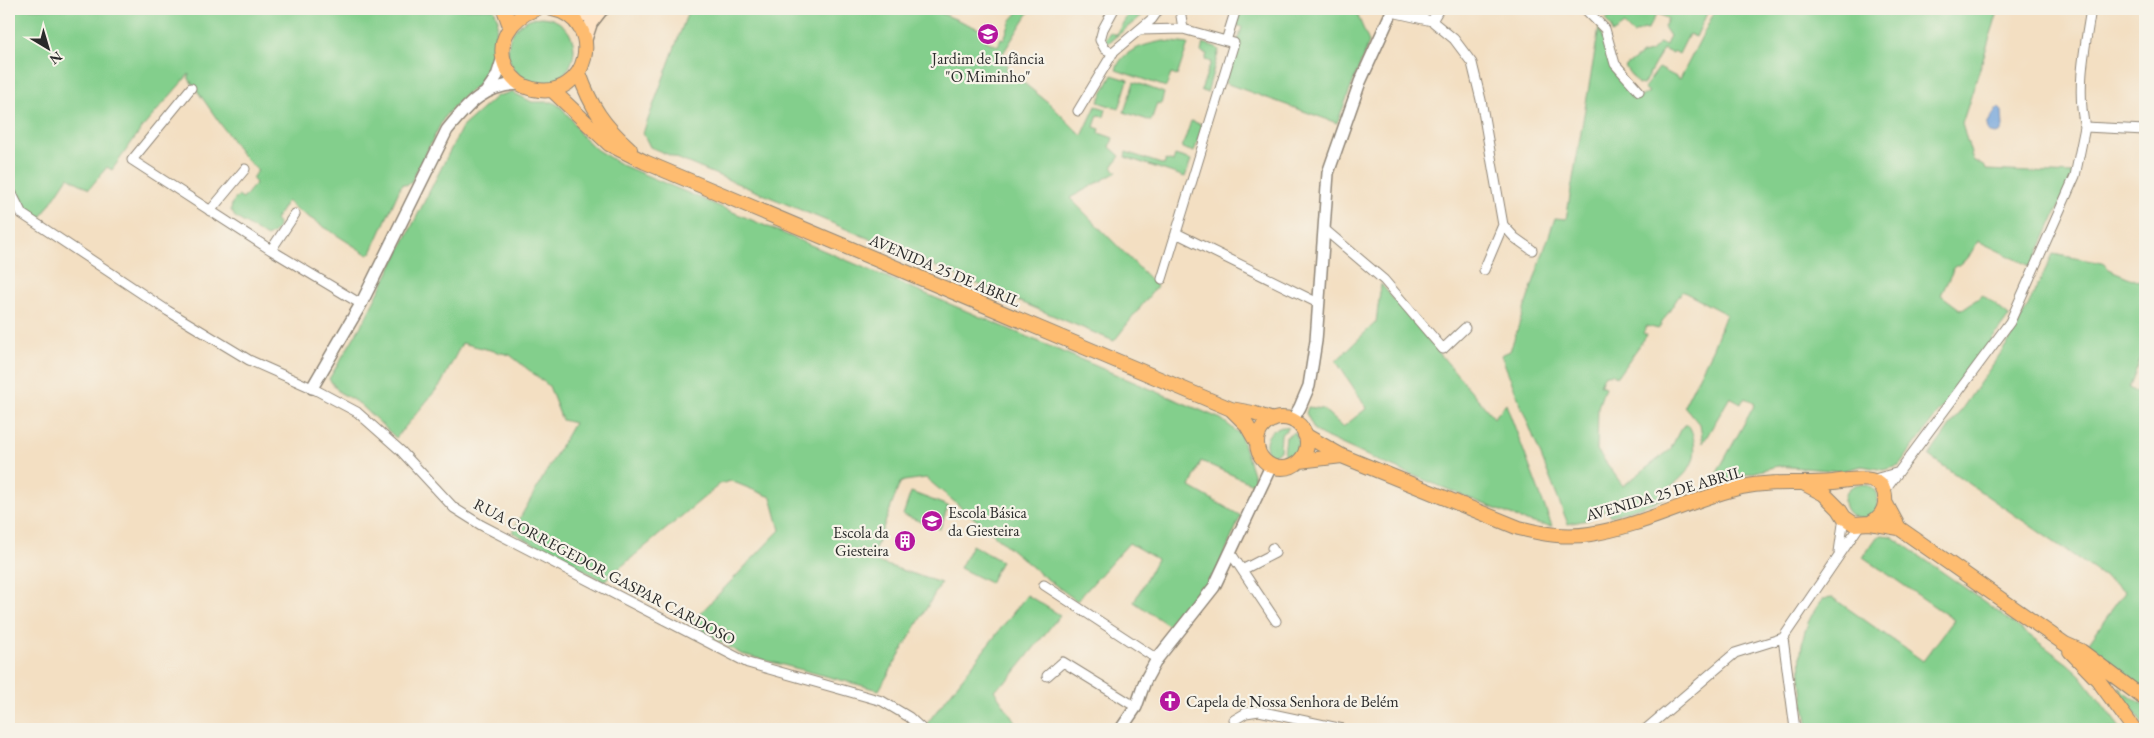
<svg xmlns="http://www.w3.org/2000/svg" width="2154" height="738" viewBox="0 0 2154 738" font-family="'EB Garamond',serif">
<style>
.green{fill:#83cf8c;stroke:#577d5c}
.water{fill:#6ea1da;stroke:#4c6682}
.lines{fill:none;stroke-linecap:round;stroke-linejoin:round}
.minor-casing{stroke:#8f8576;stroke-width:11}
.tertiary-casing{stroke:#8f8576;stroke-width:14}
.secondary-casing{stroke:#8f8576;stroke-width:15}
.primary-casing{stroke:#8f8576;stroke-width:16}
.minor{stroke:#fff;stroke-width:9}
.tertiary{stroke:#fff;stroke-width:11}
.secondary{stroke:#ffe4c6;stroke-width:12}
.primary{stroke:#febc70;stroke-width:14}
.labels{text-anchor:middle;stroke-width:4.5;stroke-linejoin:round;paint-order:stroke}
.poi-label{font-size:16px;fill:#2b2b2b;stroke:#f7f3e8;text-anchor:start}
.street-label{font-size:16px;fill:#2b2b2b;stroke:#f7f3e8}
</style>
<rect width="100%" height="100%" fill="#f7f3e8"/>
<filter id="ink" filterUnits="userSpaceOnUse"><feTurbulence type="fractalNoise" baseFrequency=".02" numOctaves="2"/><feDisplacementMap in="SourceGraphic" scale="10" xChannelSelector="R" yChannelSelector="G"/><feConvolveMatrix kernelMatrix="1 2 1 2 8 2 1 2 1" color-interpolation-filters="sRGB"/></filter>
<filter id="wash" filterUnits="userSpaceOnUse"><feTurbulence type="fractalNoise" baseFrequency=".0096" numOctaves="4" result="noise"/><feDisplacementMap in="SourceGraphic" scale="20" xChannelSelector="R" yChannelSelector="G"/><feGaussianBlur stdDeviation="1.12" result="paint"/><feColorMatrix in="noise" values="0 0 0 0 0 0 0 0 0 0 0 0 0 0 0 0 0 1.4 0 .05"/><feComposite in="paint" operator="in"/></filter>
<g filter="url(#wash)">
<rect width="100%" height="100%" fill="#f3dfc2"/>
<path class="green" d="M9,9H494L498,20L490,73L483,81L464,96L445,116L411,182L406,185L402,184L371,253L368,255L296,209L287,201L275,220L278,224C278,231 273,234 267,237L235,217L231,210L232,203L238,196L243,199L256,183L252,178L258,171L243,156L189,79V74L142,128L112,170L107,167L89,189L68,177L40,219L31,214L21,201L9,174Z
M689,9H931L989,33L986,41L998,46L1001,38L1004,39L1011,20L1021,9H1031L1000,58L1008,63L1006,69L1049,103L1082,136L1096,106L1106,109L1104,117L1098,115L1094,127L1100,129L1099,133L1113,138L1110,147L1120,156L1112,167L1117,172L1070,198L1157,286L1114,341L650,147L643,133Z
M1131,9H1150L1108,43L1106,42L1105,39L1110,32L1116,35Z
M1239,9H1355L1369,42L1337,123L1225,83L1242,27L1234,24Z
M1624,9H1709L1696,37L1689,34L1679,54L1674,51L1673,54L1663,49L1643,85L1638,84L1625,67L1642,54L1651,52L1659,43L1666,45L1670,36L1664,27L1668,19L1657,13L1647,30L1644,29L1633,34L1624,25L1612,33L1611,27L1605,19L1616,16Z
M1716,9H1999L1962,124L1973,160L1985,167L1986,170L2073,174L2032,267L1978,241L1968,258L1954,268L1941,295L1961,310L1983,295L2009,316L1899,466L1884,470L1862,466L1841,471L1778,466L1714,483V478L1755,404L1745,398L1741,403L1730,397L1703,443L1700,425L1684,406L1713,348L1726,314L1682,291L1658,329L1647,326L1643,333L1647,335L1617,377L1611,373L1610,375L1605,374L1600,385L1605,387L1598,407L1597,450L1623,486L1670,450L1681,428L1687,424C1692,429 1693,435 1694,442C1698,463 1685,476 1669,488L1673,495L1646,505L1610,516L1609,510L1592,513V519L1568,524L1501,355L1510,351L1555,218L1566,219L1599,28L1611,62L1618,74L1639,98L1649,92L1644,88L1659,68L1680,79Z
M508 50a33 33 0 1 1 66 0a33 33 0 1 1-66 0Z
M1164,41L1188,44L1177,76L1171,74L1166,87L1116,70C1121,50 1146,44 1164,41Z
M1203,43L1216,47L1219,50L1207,93L1201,90L1211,62L1205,60L1207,54L1201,52Z
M1112,75L1128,80L1119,109L1098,102Z
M1134,82L1164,93L1161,104L1157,103L1151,121L1124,112Z
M512,92L532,102H553L561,107L572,120L581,135L597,150L622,165L1221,419L1240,434L1257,486L1201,461L1190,487L1241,516L1210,586L1171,627L1134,602L1157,559L1129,543L1077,601L1043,576L926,478L904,481L900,483L871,560L941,583L879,690L741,654L690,624L780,530L771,497L731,481L720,484L604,581L512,532L574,423L562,420L549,386L510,355L462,343L441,384L396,438L360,404L339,392L329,379L365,319L462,127L497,96Z
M1191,121L1203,125L1194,152L1182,148Z
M1126,152L1164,165L1166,160L1173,162L1175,155L1191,160L1185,177L1125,157Z
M2053,254L2103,263L2108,269L2145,284V347L2129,388L2145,398V691L2085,648L2125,591L1929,456L2014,334Z
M1381,284L1494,418L1506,404L1552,526L1541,525L1523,520L1383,463L1326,437L1315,431L1306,413L1308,407L1323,409L1343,427L1367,408L1336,361L1376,322Z
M1283,427L1289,428L1281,434L1280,451L1271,456C1260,444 1268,429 1283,427Z
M1295,432L1300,445C1296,457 1289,463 1276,460L1284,454L1286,437Z
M1844 501a17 17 0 1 1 34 0a17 17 0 1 1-34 0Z
M911,492L948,506L940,529L903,515Z
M1882,535L1891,536L1978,597L2068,664L2081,676L2121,729H1808C1801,683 1790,637 1823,599L1833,598L1923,661L1954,620L1863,557L1877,537Z
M972,545L1001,561L990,583L960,568Z
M1027,595L1060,615L1010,678L994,690L1020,729H932L927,725L928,722Z
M2118,687L2145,706V728Z"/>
<path class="water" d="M1999,108L2002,111L2003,127L2000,133L1994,134L1988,131L1987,124L1996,109Z"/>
</g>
<g filter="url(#ink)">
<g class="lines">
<g class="minor-casing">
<path id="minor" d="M1180,9L1183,29L1226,41L1236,9
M1585,9L1605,29L1615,64L1639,91
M2091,9C2085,47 2076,89 2085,127L2145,130
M1392,12L1432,21L1454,39L1472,63L1481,100L1503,225L1515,238L1532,250
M1432,21L1439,9
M1139,30L1183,29
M1113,53L1105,49L1100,40L1103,29L1114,9
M191,88L132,160L271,250L361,304
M1078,111L1114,51L1152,19L1159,9
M9,188L22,214L168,311L249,360L312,388L357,412L401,451L454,508L481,525L748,663L882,701L909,717L922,729
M210,211L245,169
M1324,229L1384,280L1443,349L1465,328
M1176,233L1318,303
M271,250L295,214
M1484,270L1503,225
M1162,279L1234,43L1226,41
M1871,480L1896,473
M1883,493L2010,322L2075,176L2085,127
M1230,552L1276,621
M1839,552L1844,517
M1242,570L1273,554L1275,553L1272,548
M1044,585L1157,659
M1783,638L1795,729
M1047,676L1063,662L1136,707
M1234,720L1246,713L1259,711L1343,729
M1646,729L1735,653L1783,638L1860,525"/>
</g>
<g class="tertiary-casing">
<path id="tertiary" d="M486,92L497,76L503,57
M312,388L361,304L447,130C469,103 484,85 521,84
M1292,421L1300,407L1309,386L1316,341L1328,173L1360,82L1393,9
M1121,729L1136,707L1145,681L1157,659L1214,587L1271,466"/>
</g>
<g class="secondary-casing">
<path id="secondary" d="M568,15H584L603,9
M585,41L591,23L602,9"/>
</g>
<g class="primary-casing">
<path id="primary" d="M504,9L510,26
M536,9C511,17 494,43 507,69C513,79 522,87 533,89C589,102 607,20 552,9
M579,73C591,107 603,125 630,149
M552,90L609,144L645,162L1231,409L1253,413L1273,420
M1231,409L1246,424L1257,443
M1257 443a25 25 0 1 1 50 0a25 25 0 1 1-50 0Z
M1305,435L1342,456L1519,528C1543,534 1566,538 1590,534C1643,526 1691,499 1742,487C1773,480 1802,485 1833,482C1851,480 1888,470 1885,503C1884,513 1878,519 1870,523
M1299,461L1342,456
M1803,483L1824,494L1839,509L1844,517L1854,524L1870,523L1899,528
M1885,502L1899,528L2065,644L2081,651L2145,699
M2070,651L2098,680L2134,729"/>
</g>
<use href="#minor" class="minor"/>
<use href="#tertiary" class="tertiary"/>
<use href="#secondary" class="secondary"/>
<use href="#primary" class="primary"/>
</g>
</g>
<defs>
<g id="school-disc" transform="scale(1.125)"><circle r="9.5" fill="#b5179e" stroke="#f7f3e8"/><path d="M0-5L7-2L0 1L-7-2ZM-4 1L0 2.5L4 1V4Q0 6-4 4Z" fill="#fff"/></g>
<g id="building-disc" transform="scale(1.125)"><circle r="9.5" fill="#b5179e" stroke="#f7f3e8"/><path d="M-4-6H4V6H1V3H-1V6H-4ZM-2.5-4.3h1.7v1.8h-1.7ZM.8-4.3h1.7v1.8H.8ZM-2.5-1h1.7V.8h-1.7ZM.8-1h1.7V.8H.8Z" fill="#fff"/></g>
<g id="church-disc" transform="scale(1.125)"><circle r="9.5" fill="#b5179e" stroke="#f7f3e8"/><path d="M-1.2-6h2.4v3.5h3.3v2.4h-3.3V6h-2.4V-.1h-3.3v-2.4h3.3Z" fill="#fff"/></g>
</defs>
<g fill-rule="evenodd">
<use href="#school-disc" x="988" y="34"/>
<use href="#school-disc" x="932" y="521"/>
<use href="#building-disc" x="905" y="541"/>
<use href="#church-disc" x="1170" y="701"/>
</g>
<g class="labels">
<g class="poi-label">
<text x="988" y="64" text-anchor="middle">Jardim de Infância<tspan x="988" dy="18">"O Miminho"</tspan></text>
<text x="948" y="518">Escola Básica<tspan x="948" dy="18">da Giesteira</tspan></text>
<text x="889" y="538" text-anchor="end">Escola da<tspan x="889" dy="18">Giesteira</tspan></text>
<text x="1186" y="707">Capela de Nossa Senhora de Belém</text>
</g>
<g class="street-label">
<text transform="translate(945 270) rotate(23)" y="6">AVENIDA 25 DE ABRIL</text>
<text transform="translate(1664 493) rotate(-16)" y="6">AVENIDA 25 DE ABRIL</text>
<text transform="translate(605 571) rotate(28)" y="6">RUA CORREGEDOR GASPAR CARDOSO</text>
</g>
</g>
<rect width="2154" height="738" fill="none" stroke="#f7f3e8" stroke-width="30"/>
<g transform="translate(48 48) rotate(142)" stroke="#f7f3e8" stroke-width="4" paint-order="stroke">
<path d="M0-4L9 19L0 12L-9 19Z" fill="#2b2b2b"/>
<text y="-8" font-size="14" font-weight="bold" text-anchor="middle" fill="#2b2b2b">N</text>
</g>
</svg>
